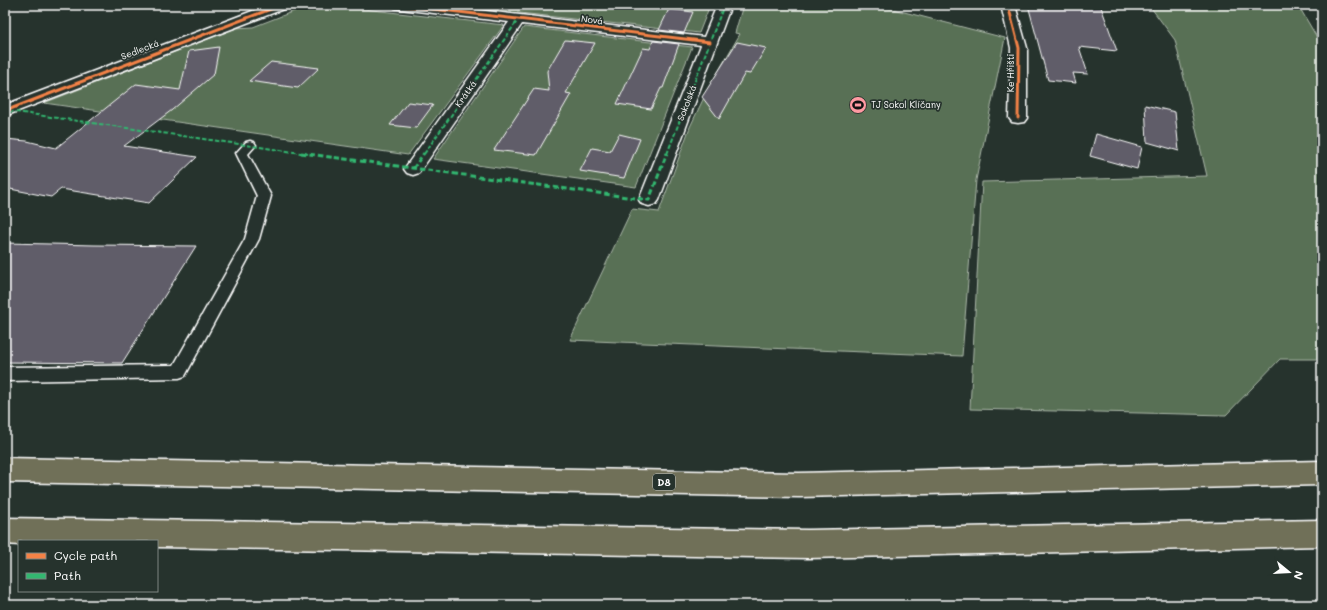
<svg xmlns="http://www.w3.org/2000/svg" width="1327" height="610" viewBox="0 0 1327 610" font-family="Mali,sans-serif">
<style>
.green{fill:#587054;stroke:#acb8aa}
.building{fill:#605d69;stroke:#fff}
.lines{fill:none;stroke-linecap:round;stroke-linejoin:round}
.service-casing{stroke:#fff;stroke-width:3}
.minor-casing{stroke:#fff;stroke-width:3}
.motorway-casing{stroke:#fff;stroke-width:3}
.service{fill:#26332d;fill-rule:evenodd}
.minor{fill:#26332d;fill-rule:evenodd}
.motorway{fill:#706f59;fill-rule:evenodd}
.quiet-far1{stroke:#33b770;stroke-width:2;stroke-dasharray:4.5 2;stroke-linecap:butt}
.quiet{stroke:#33b770;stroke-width:3;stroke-dasharray:5.5 3;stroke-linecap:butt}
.cycleway-casing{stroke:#26332d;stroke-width:5}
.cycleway{stroke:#f48246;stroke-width:3}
.labels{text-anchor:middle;stroke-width:3.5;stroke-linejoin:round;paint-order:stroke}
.far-street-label{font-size:9px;fill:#fff;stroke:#26332d}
.far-poi-label{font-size:9px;fill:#fff;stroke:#26332d;text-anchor:start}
.shield{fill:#26332d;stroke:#bec2c0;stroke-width:1}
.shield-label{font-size:10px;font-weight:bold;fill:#fff}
</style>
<rect width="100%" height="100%" fill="#26332d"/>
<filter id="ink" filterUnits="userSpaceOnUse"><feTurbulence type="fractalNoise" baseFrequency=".025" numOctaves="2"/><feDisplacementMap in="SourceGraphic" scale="8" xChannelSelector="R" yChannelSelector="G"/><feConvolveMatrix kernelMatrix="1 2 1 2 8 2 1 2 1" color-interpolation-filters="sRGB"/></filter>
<g filter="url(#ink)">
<path class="green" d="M310,5H328L504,25L408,155L44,103L236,28L253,27Z
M448,5H710L699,33Z
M743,5H877L1005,38L976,180L962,356L570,340L632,209L659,212L690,127L708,89L740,34L735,33Z
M1149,5H1298L1322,46V359H1280L1226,415L970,409L982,182L1207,176L1175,40Z
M524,27L692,47L636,187L433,159Z"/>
<path class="building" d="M1028,5H1074L1101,7L1117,51L1079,47L1088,74L1073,73L1076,83L1048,80Z
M669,9L693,12L684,33L659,30Z
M565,40L595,43L566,93L571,94L536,155L494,150L534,89L549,91L547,71Z
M653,41L679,44L663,88H661L651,109L617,104L643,48L650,49Z
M737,42L766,48L750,74L745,73L719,119L702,97Z
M219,47L214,74L172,110L124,146L197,157L149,203L61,189L51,197L5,188V139L27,141L56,148L136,84L180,90L189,51Z
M271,62L319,68L298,88L249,81Z
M408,102L433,105L416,128L390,125Z
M1145,105L1175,112L1179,151L1147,142Z
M619,134L640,139L624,178L580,171L592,148L610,151Z
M1096,134L1142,147L1137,169L1090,156Z
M5,243L94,245L196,246L122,363L5,362Z"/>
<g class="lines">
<g class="service-casing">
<path id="service" d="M250,141L254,142L256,145L248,154L271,196L259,239L185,376L179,378L5,381V367L174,365L245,239L257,196L236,153L246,142Z"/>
</g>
<g class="minor-casing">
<path id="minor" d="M268,5H288L286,8L5,116V105Z
M393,5H435L704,37L717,5H731L659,200L656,204L649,206L642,204L639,200L701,45L522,24L419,173L413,175L407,173L404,169L509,22L400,9L395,8Z
M1001,5H1015L1027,48V118L1024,122L1018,123L1012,122L1009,118L1011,48Z"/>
</g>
<g class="motorway-casing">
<path id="motorway" d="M5,458L799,473L1322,461V485L799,497L5,482Z
M5,518L808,530L1322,520V546L808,558L157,547V541H19V545L5,544Z"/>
</g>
<use href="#service" class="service"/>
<use href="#minor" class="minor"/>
<use href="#motorway" class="motorway"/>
<path class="quiet-far1" d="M9,111L308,154
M424,154L518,20
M667,154L724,5"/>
<path class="quiet" d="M301,153L649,200L667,153
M413,169L424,153"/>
<g class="cycleway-casing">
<path id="cycleway" d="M400,5L710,42
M1008,5L1019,48L1018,118
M5,111L281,5"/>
</g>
<use href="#cycleway" class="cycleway"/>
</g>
</g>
<defs>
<g id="stadium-disc" transform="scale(0.9)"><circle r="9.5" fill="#ff9aa2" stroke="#26332d"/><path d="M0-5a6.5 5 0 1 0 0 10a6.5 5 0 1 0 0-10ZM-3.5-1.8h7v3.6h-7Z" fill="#111"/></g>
</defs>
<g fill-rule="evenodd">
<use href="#stadium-disc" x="858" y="105"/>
</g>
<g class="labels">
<g class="far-street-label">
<text transform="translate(592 20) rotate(7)" y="3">Nová</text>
<text transform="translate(140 50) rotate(-21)" y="3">Sedlecká</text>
<text transform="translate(1011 73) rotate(-90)" y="3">Ke Hřišti</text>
<text transform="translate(466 94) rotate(-55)" y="3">Krátká</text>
<text transform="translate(687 103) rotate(-69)" y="3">Sokolská</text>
</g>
<g class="far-poi-label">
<text x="871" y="108">TJ Sokol Klíčany</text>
</g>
<rect class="shield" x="653" y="474" width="22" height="16" rx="3"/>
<g class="shield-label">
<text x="664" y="486">D8</text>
</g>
</g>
<rect width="1327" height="610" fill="none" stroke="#26332d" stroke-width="20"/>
<rect x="10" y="10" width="1307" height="590" fill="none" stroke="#fff" stroke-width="1.5" filter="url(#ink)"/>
<rect x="18" y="540" width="140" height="52" fill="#26332d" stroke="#7d8581"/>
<rect x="26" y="553" width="20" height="6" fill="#f48246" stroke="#7d8581"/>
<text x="54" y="560" font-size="12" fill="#ffffff">Cycle path</text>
<rect x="26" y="573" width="20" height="6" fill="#33b770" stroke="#7d8581"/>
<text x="54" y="580" font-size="12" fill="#ffffff">Path</text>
<g transform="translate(1289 572) rotate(108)" stroke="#26332d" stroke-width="3" paint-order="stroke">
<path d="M0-3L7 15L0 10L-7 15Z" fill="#ffffff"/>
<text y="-6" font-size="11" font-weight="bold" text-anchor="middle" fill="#ffffff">N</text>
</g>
</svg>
